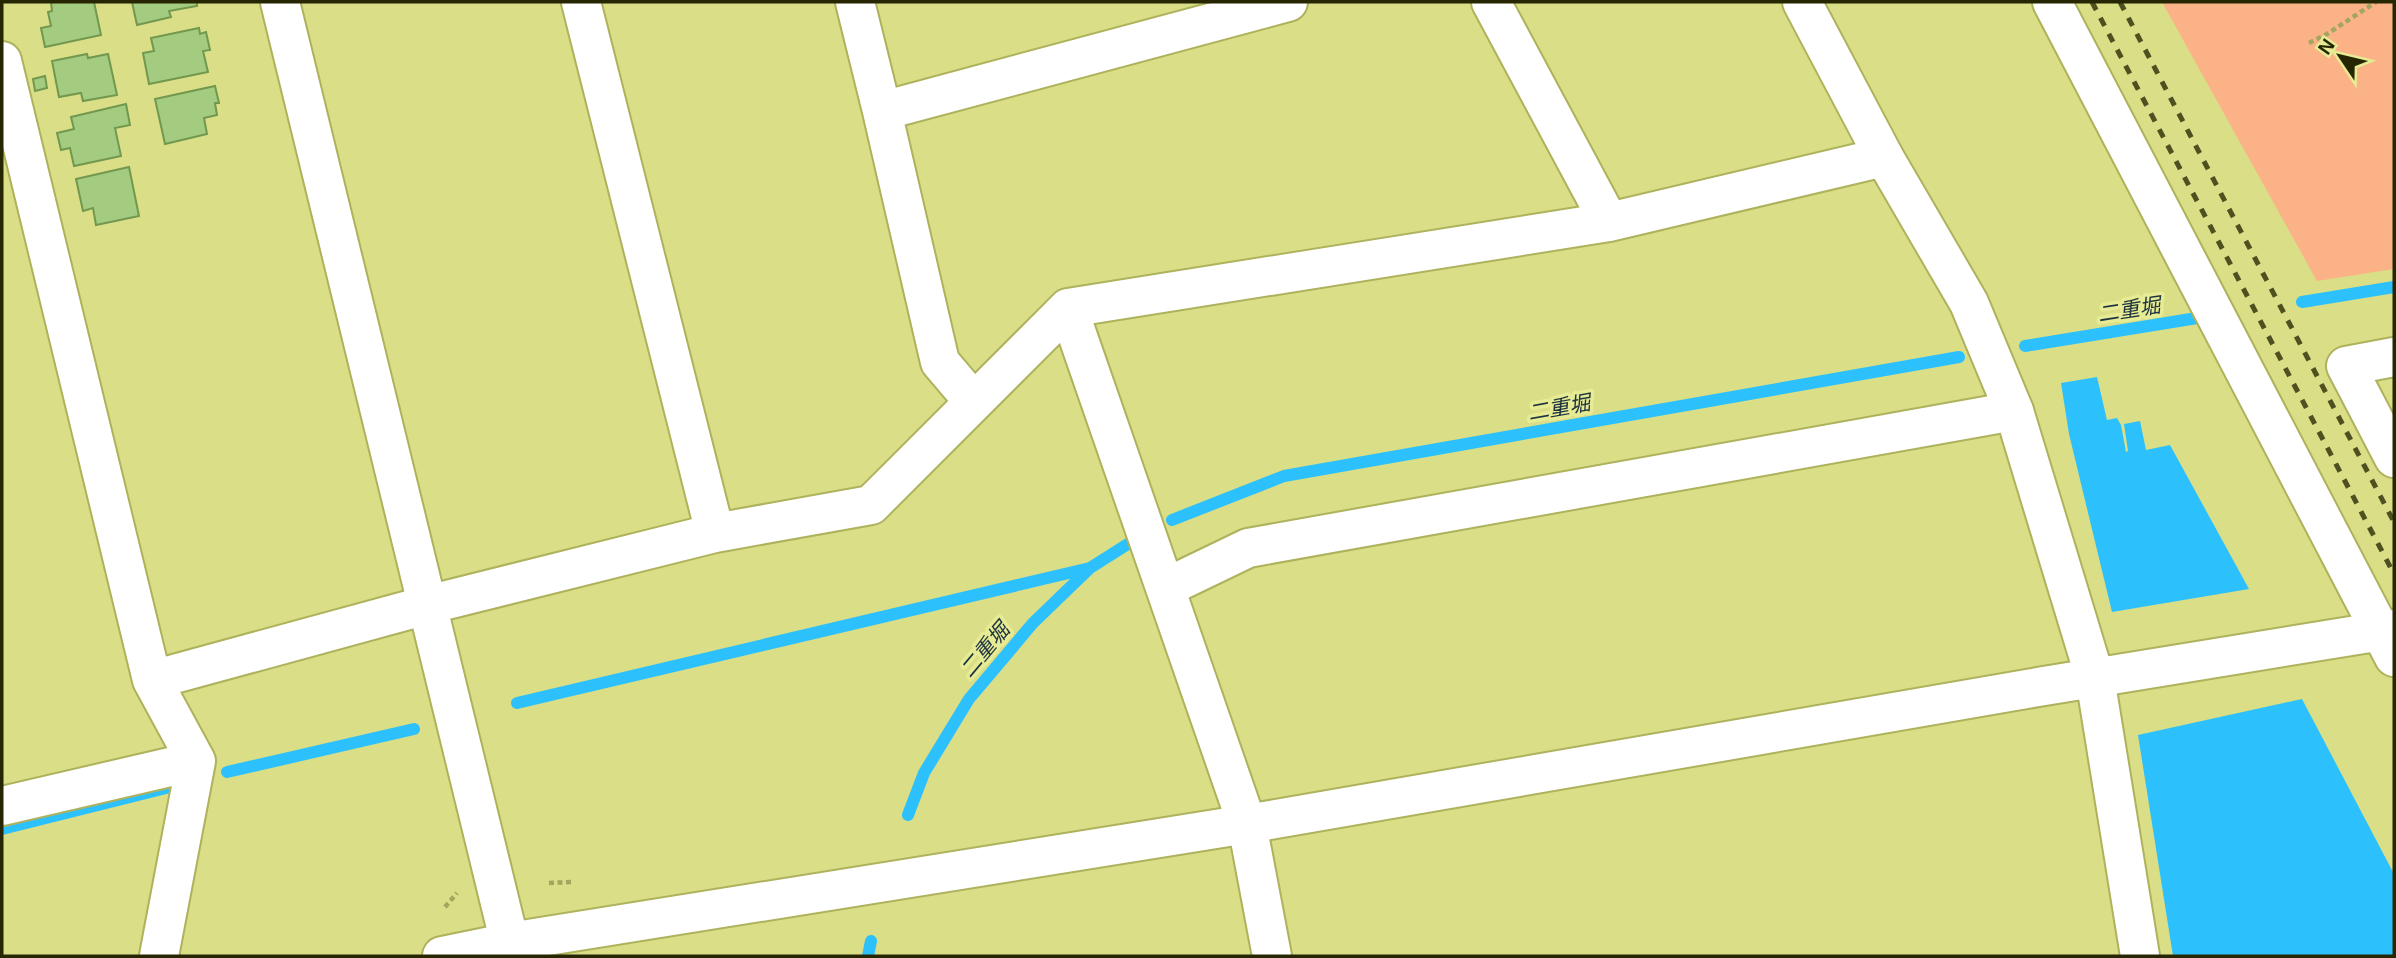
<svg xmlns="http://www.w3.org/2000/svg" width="2396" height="958" viewBox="0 0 2396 958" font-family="Arial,'Noto Sans JP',sans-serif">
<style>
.green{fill:#fcb287}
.water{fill:#2cc1fd}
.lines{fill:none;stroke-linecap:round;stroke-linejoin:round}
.stream{stroke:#2cc1fd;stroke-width:12}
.building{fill:#a4cc80;stroke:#72984e;stroke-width:2}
.minor-casing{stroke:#aeb25c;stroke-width:42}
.tertiary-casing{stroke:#aeb25c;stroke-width:42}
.path{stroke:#a2a65e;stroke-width:4.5;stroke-dasharray:5 3.5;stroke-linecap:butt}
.minor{stroke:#fff;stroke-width:38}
.tertiary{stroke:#fff;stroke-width:38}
.rail{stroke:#4e5020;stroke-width:5;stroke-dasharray:9 9;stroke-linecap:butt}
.labels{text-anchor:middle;stroke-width:7;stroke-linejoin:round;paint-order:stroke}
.water-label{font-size:21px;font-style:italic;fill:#1d333f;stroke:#e6eb94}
</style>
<rect width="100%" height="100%" fill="#d9de87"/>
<path class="green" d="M2162,2H2394V269L2317,281Z"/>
<path class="water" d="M2097,377L2107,420L2117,418L2121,425L2126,452L2128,451L2124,424L2140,421L2146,450L2170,445L2249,589L2112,612L2069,434L2061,383Z
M2302,699L2394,874V956H2173L2138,735Z"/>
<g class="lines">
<path class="stream" d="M2302,302L2394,287
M2025,346L2197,318
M1172,520L1284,476L1959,357
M517,703L1090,568
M227,772L414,729
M908,815L924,773L969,699L1033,623L1090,568L1131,542
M2,829L182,784
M868,956L871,941"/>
</g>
<path class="building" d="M51,2H94L101,35L45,47L41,28L51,26L48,12L52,11Z
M132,2H197V6L169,11L171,17L137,25Z
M199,28L200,34L206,32L210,50L203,51L208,72L149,84L143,53L154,51L151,38Z
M87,54L88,58L108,54L117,95L83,101L81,93L59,97L52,61Z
M45,76L47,88L35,91L33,79Z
M215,86L219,103H215L217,115L204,118L207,134L165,144L155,99Z
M126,104L130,125L115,128L121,156L74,166L70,148L61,150L57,133L74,129L71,117Z
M129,167L139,216L96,225L93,208L83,211L76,179Z"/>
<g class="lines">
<g class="minor-casing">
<path id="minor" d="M581,2L715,533
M855,2L882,111
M1491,2L1609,222
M2052,2L2394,657
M2,61L152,680L196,761L159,956
M1068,308L1247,824L1272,956
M2394,357L2346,366L2394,458
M974,402L940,362L882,111L1288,2
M1165,588L1248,548L2014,411
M152,680L427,605L715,533L871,505L1068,308L1609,222L1884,157
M2,806L196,761
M442,956L510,942"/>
</g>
<g class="tertiary-casing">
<path id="tertiary" d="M280,2L513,956
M1802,2L1884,157L1969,303L2014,411L2095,678L2140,956
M510,942L1247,824L2044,686L2394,629"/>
</g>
<path class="path" d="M2309,43L2327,34L2376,2
M549,883L571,882
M445,907L457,893"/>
<use href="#minor" class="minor"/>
<use href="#tertiary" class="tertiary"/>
<path class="rail" d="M2092,2L2394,574
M2120,2L2394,522"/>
</g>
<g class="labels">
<g class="water-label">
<text transform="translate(2129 310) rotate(-9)" y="7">二重堀</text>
<text transform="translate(1559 408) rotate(-10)" y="7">二重堀</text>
<text transform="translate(985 650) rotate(-50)" y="7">二重堀</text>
</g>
</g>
<rect width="2396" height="958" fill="none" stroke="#262702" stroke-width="7"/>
<g transform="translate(2340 56) rotate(305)" stroke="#e6eb94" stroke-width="5" paint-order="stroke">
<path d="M0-5L12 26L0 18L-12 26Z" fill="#262702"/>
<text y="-10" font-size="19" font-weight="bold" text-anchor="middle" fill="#262702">N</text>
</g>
</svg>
